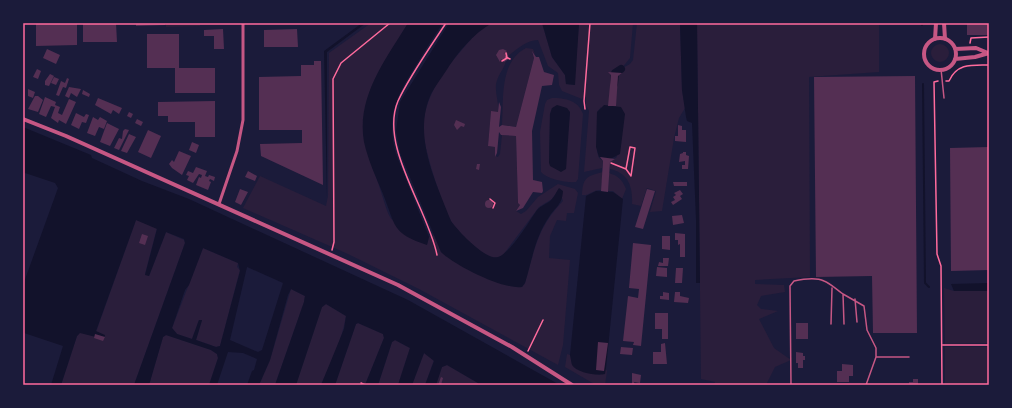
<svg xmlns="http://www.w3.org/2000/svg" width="1012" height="408" viewBox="0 0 1012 408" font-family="'Nunito Sans',sans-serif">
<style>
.green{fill:#2a1e3b;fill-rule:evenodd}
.water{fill:#12122b;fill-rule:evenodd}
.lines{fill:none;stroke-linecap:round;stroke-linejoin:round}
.stream{stroke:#12122b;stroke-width:2}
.canal{stroke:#12122b;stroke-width:8}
.building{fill:#542f53}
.path{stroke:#ff6b9d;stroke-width:1.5}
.service{stroke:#c65784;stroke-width:1.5}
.minor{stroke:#c65784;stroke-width:3}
.tertiary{stroke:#c65784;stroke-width:4}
.neatline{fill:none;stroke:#ff6b9d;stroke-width:1.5}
</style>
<rect width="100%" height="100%" fill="#1b1b3a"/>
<path class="green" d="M166,23H200V26L166,27Z
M371,23H408C373,82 348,107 376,177C380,187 386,210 390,217C394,224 420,239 427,244L429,237L434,235L441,252L522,287L525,283C535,249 537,228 563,201L559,189L552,199L539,207L503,255C499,257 496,259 491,257C481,254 456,231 451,221C442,205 423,146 423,128C424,99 442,72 461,51C469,42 481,25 493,23C508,20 526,23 542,23L552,57L565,75L566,84L574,85L579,23H633L630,58L621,69L630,64L633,60L637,23H680L682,90L685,108L679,118L674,138L662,211L650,212L656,191L647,188L641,206L632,204C633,186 628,173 610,169V162L617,157L601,107L597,112V152L599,158L603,161L602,168L584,172L589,111L586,105V98L583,97L582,99L562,91L559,85L558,73L548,66L538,40C524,40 512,54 502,61H506C504,69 498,74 496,84C495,94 499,102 498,112H491L488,146L495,147V156L498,157L500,154L502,135L516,136L518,203L520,205L516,211L521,214L526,211L538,197L558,184L575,189L578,193L574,213H567L566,221L557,220L550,236L549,258L570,260L563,345L558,365L419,289L348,254L243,208L260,176L326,206L328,196L329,53Z
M697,23H918V24L879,25V72L809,77L810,277L755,280V284L784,285L785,292L761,296L757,305L761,309L778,311L759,319L774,348L791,360L775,367L766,385H714L715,382L701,379Z
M931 53a9 9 0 1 1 18 0a9 9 0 1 1-18 0Z
M526,48L533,49L535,54L532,52L534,58L516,127L502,125C504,99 499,62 526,48Z
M552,98C565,98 578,100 583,114L578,179L576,182C566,183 547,179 541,172L540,132L545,104L547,100ZM552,108L570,112L568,132L549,163L550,114Z
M603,172L601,190C594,189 589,196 582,195C583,178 586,176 603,172Z
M609,173C618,176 622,179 626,189L622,199L613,191H608Z
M136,220L157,228L145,274L149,276L166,232L184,240L185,243L134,385H61L77,336L80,332L103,339L96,332Z
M203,248L238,263L237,267L240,270L220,346L216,347L196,340L202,320H199L192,339L177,334L172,328Z
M944,288L954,291H989V343L945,344Z
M291,289L305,296L304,302L275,385H259L270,360Z
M326,304L346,316C342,340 331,362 321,385H296L322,307Z
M358,323L383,334L384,338L365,385H335L356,324Z
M166,335L211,350L217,354L218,358L209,385H149L163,337Z
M395,340L410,348L398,385H378L392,342Z
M945,347H989V385H945Z
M424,353L434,360L425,385H412Z
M567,354L570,355L572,364L585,372L600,375L605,368L607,371L605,385H596L565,367Z
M447,365L478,383V385H436L442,367Z"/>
<path class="water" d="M362,23H366L327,52V196L324,51Z
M408,23H443C434,36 426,49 418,62C398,94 385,115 396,154L429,237L427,245C391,233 396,226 383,194C376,177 368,160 364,142C356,97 386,59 408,23Z
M449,23H492C473,34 457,53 446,71C441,79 435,86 431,94C412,136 436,182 451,221C458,231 486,261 498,257C510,254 530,220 537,210C541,205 548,204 552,199C555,196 556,192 559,188L563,191C562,205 556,206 549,217C535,237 532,260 525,283L522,287C503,290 454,265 441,252L400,153L396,131L400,102Z
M542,23H579L575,85L566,84L565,75L552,57Z
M680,23H697L700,283H696V220L692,123L687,121L686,117L682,90Z
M557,105L567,108L570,112L566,169L561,172L550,166L549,163L550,114L552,108Z
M604,105L621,107L625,114L620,154L610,159L599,157L596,147L597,112Z
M23,127L91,155L92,158L142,181L189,199L408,300L560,385H478V383L447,365L442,367L436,385H425L434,361L424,353L412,385H398L410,348L395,340L392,342L378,385H365L384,338L383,334L358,323L356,324L335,385H321L344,329L346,316L326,304L322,307L296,385H275L304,302L305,296L291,289L288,295L270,360L259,385H247L252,371L254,370L257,359L243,353L228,352L217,385H209L218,358L217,354L211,350L166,335L163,337L149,385H134L185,243L184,239L166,232L149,276L145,275L157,229L136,220L96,331L105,335L104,339L80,333L77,336L61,385H51L63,346L24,333L23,335V285L58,188L55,183L25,173L23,175ZM203,248L238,263L240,271L220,346L216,347L196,340L202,320H199L192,339L177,334L172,328L185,290L189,285ZM247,267L283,283L262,350L258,352L230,340Z
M596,191L613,192L623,199L606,368L605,374C597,376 577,373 572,365C571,362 571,358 570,355L586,196Z
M989,283V291H954L951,284Z"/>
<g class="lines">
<path class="stream" d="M922,25V23
M923,84L925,283L929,287"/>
<path class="canal" d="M614,84L615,73L621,69"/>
</g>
<path class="building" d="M36,23H77V45L36,46Z
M83,23H116L117,42H83Z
M136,23H165V25L136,26Z
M967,23H989V35H967Z
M223,29L224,49H214V36H204V30Z
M297,29L298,47H264V30Z
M147,34H179V68H215V93H175V68H147Z
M47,49L60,55L56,64L43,58Z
M503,49L507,51L503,54L507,52L509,59L504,62L501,59L500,62L496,55L499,50Z
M532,51L536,57H539L544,72L554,75L552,85L542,86L532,131L533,180L542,182L543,191L542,193L533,192L523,208L516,211L520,205L518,203L516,136L501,135L499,132L497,153L495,157V147L488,146L491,111L498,112L499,102L501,107L499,127L502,125L516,127L534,58Z
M314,61H321L323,185L261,156L260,144L302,143V130H259V77L301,76V65H314Z
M37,69L41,71L38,79L33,77Z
M608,72L622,73L618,76L616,106H608L611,75Z
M50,74L54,76L49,86L45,85V81Z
M915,76L917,333H873L872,276L816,277L814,77Z
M54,77L59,79L56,85L51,83Z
M67,78L69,79L66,88L63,87L59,96L56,95L61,81L65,83Z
M69,87L81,89L77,97L71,93L69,98L65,96Z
M28,89L35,92L33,98L28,96Z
M83,90L90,94L89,97L82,94Z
M35,96H38L43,100L38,112L28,109Z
M45,97L56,102L55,105L60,107L58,113L62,115L69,99L76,102L66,124L59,120L58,123L51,118L55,107L51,106L46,117L39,114Z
M98,98L122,108L119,114L113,110L111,114L95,105Z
M215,101V137H195V122H168V116H158V102Z
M129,112L133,114L131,118L127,116Z
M76,113L84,117L86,114L89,115L86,123L82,122L79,129L71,125Z
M93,117L98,120L100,117L107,121L104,129L99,127L95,136L87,133Z
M137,119L143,122L141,126L135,123Z
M456,120L465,124L464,127L461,126L457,130L454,125Z
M107,123L119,129L110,146L100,142Z
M678,125L682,126V130H686V142L675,141V136H678Z
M125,129L129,130L119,150L114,148L119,138L122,139L123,131Z
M148,130L161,136L151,158L138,152Z
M129,134L136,137L127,153L121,151Z
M192,142L199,145L196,153L189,150Z
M989,147V270L951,271L950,148Z
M179,151L191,156L182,175L172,168L169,164L172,160L174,162Z
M683,152H686V155L689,156L688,169H682V165H685V161L679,162L680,154L683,153Z
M600,157L615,159L610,162L608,192L601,191L603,161Z
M477,164H480L479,170L476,169Z
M196,167L207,171L205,176L208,177L209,175L215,177L214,181L210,179L209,181L211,182L208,190L196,185L199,177L201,178L202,175L199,174L193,183L187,180L189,176L186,175L188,171L193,173Z
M248,171L257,176L255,181L245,177Z
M673,182H687V186H674Z
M240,189L248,192L241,205L235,202Z
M647,189L655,191L643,229L635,227Z
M680,190L683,194L680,196L682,199L673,205L671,202L675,200L673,197L676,195L674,193Z
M485 204a4 4 0 1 1 8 0a4 4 0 1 1-8 0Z
M682,215L684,223L673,225L672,216Z
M675,233L685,234V257H680V244L678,245V240H675Z
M142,234L148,236L145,245L139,243Z
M662,236H670V250L662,249Z
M633,243L651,245L641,346L633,345L634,342L623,341L628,296L638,298L639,289L629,288Z
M663,258H669L668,266H658L659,262L663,263Z
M657,267L667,268V277L656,276Z
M676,268H683L682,283H675Z
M663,292L669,293V300L660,299V296H663Z
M675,292H680V296L689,298L688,303L674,302Z
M655,313H668V339H662V329H655Z
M796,323H808V339H796Z
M95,334L105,337L103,341L94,338Z
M598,342L608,343L604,371L596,370Z
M665,343L667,364H653V352H661V344Z
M621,347L633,348L632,355L620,354Z
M796,352L803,353V356H805V360H803V368H798V363H796Z
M842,364L853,365V376H849V382H837V371H842Z
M632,373L641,375L640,383L634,382L635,385H632Z
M441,377L443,378L441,385H438Z
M913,379H918V385H909V382H913Z"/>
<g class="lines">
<path class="path" d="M970,43L971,38L989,37
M506,57L510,59
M502,61L507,58L506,53
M938,81L934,82L937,254L941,266L942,385
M946,81H949C957,63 972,65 989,65
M585,109L584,101L590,23
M611,163L626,169L630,147L635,148L631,176L626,169
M490,199L495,203L493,208
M332,250L334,242L333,79L341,63L390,23
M437,255C428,209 379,146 398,101C409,77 431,46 446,23
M943,345H989
M528,351L543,320
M361,383L365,385"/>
<path class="service" d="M941,69L944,98
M855,299L857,322
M831,324L832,288
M844,324L843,294L864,306L867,330L876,348V357
M791,385L790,286L794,281C803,279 816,277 824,281C830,283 837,290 843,294
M866,385L876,357H909"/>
<path class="minor" d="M219,204L237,151L243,120V23"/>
<path class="tertiary" d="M944,23L945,39
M924 54a16 16 0 1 1 32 0a16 16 0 1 1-32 0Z
M935,39L936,23
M955,49L976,48L988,53
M955,59L975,57L989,53
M23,119L66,136L398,285L512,347L572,385"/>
</g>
<rect width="1012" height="408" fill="none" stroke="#1b1b3a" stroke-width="48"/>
<rect x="24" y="24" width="964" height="360" class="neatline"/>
</svg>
